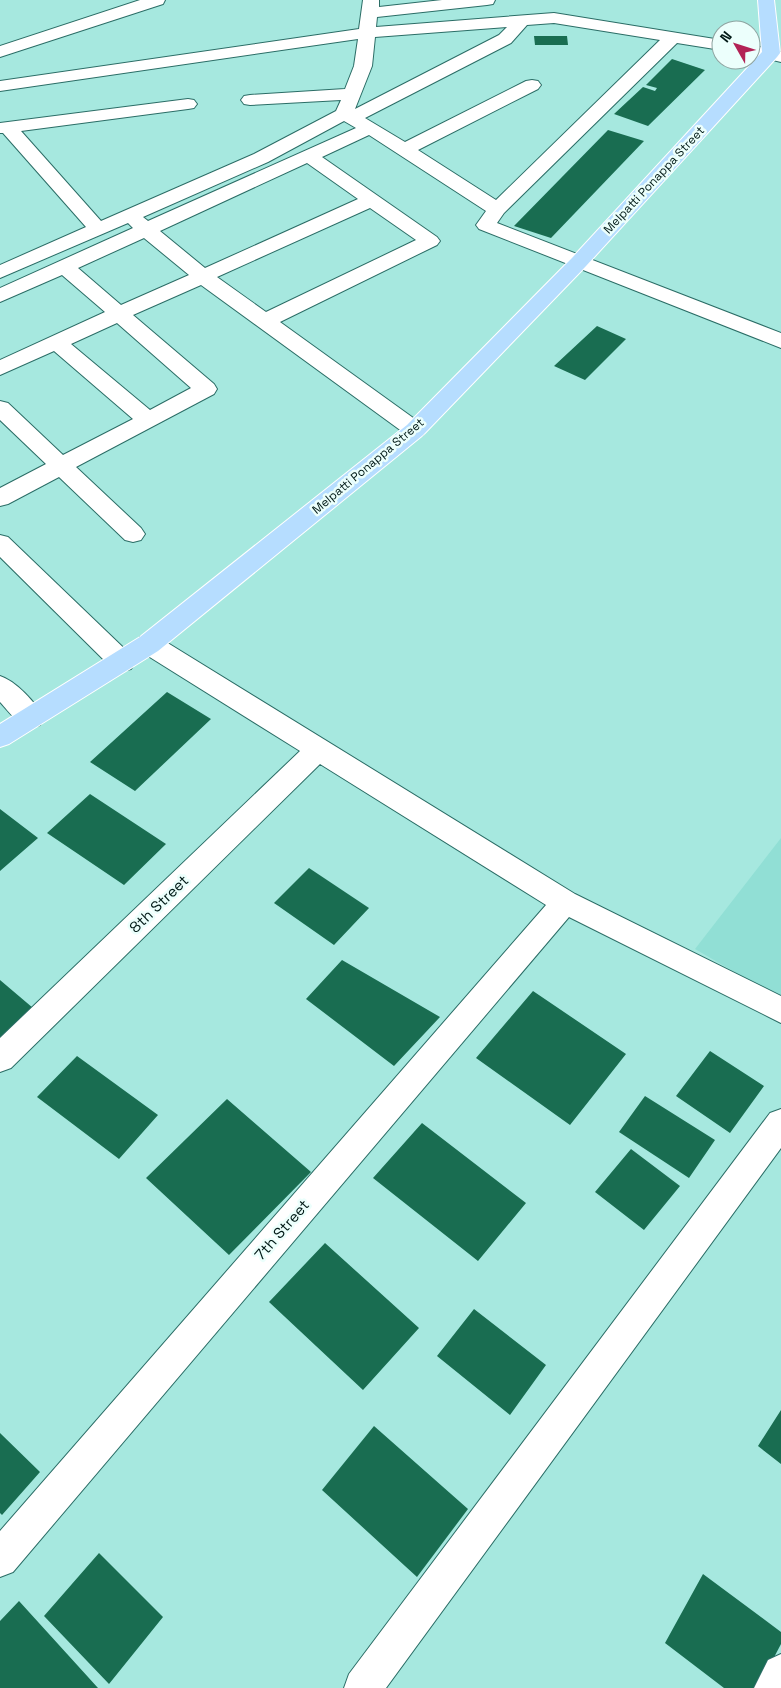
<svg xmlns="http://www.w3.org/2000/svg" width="781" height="1688" viewBox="0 0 781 1688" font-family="'Space Grotesk',sans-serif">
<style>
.built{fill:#91dfd5}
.building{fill:#196d51}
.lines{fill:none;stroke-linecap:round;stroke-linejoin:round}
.minor-casing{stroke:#2b6d66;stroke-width:2}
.major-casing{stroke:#fff;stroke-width:2}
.minor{fill:#fff;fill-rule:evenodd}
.major{fill:#b6ddff;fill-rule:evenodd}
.labels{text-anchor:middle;stroke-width:5;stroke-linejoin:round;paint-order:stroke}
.far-street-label{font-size:12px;fill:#001916;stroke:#ecfffc}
.street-label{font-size:15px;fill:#001916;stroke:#ecfffc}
</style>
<rect width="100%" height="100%" fill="#a6e8df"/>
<path class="built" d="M781,838V999L695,949Z"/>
<path class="building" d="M534,36H567L568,45H535Z
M672,59L705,70L648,126L614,114L643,87L655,91L657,88L646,85Z
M608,130L644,141L551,238L514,226Z
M597,326L626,339L585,380L554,366Z
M167,692L211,719L135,791L90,762Z
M90,794L166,844L124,885L47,833Z
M0,809L38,838L0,871Z
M309,868L369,908L334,945L274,903Z
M342,960L440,1017L394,1066L306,999Z
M0,980L33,1008L0,1038Z
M533,991L626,1054L570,1125L476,1058Z
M710,1051L764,1086L730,1133L676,1096Z
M77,1056L158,1115L119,1159L37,1097Z
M645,1096L715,1140L689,1178L619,1132Z
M227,1099L311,1172L229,1255L146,1178Z
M422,1123L526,1203L478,1261L373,1178Z
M631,1149L680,1186L644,1230L595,1192Z
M325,1243L419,1328L363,1390L269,1302Z
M474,1309L546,1365L510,1415L437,1356Z
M781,1410V1464L758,1446Z
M374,1426L468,1509L417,1577L322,1490Z
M0,1433L40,1472L2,1515L0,1513Z
M99,1553L163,1617L109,1684L44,1616Z
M703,1574L781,1632V1644L758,1688H724L665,1643Z
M19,1601L98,1688H0V1621Z"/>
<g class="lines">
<g class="minor-casing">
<path id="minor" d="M140,0H165L163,4L0,57V46Z
M363,0H379V7L442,0H495L493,4L487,5L377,17L376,27L554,13L721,40V50L677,43L504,213L497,223L781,333V348L479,229L476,225L486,211L369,135L322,157L437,237L440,241L437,245L280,322L423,425L426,430L423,435L415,437L407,435L201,285L133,315L214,384L217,389L214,394L76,467L141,528L145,534L141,540L133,542L125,540L59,477L8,504L0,506V488L46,464L0,420V401L8,403L63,455L133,419L54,351L0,375V360L105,312L62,275L0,302V288L133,228L128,223L0,278V265L86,227L3,133H0V123L188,99L194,100L197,104L194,108L188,109L21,131L101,221L254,154L336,111L341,100L250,105L244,104L241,100L244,96L250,95L345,89L354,66L358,39L0,91V81L359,29ZM554,23L660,40L496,200L418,150L538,89L541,85L538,81L532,80L526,81L405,142L365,118L511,43L527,25ZM507,27L499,35L355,109L372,66L375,37ZM344,121L356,128L148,221L143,217L268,162ZM307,163L358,199L205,268L160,231ZM370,208L416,240L266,312L217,277ZM144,238L189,275L121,305L78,268ZM117,323L191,388L150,410L71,344Z
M751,45L781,52V62L751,55Z
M0,535L8,537L131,655L135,662L131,669L122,671L113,669L0,557Z
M149,635L158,637L575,894L781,996V1023L569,917L13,1572L0,1577V1531L546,905L320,764L11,1068L0,1072V1038L300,751L140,651L137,644L140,637Z
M0,676C16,681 36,703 44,718L40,725C21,731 12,715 0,702Z
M781,1109V1148L386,1688H344L349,1674L770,1113Z
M781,1654V1688H754L768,1660Z"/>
</g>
<g class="major-casing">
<path id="major" d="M758,0H774L780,53L777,57L586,266L423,435L158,651L9,744L0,747V724L140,637L407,425L572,258L762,52Z"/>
</g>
<use href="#minor" class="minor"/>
<use href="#major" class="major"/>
</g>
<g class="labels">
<g class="far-street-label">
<text transform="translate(654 180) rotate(-47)" y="4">Melpatti Ponappa Street</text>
<text transform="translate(368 466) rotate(-40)" y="4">Melpatti Ponappa Street</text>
</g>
<g class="street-label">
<text transform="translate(159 904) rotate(-44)" y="5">8th Street</text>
<text transform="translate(282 1230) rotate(-49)" y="5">7th Street</text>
</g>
</g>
<g transform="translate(736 45) rotate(309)"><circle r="24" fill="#ecfffc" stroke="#8ea3a0"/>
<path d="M0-4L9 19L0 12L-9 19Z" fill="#b22356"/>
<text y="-8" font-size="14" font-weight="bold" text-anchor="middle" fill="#001916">N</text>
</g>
</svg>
